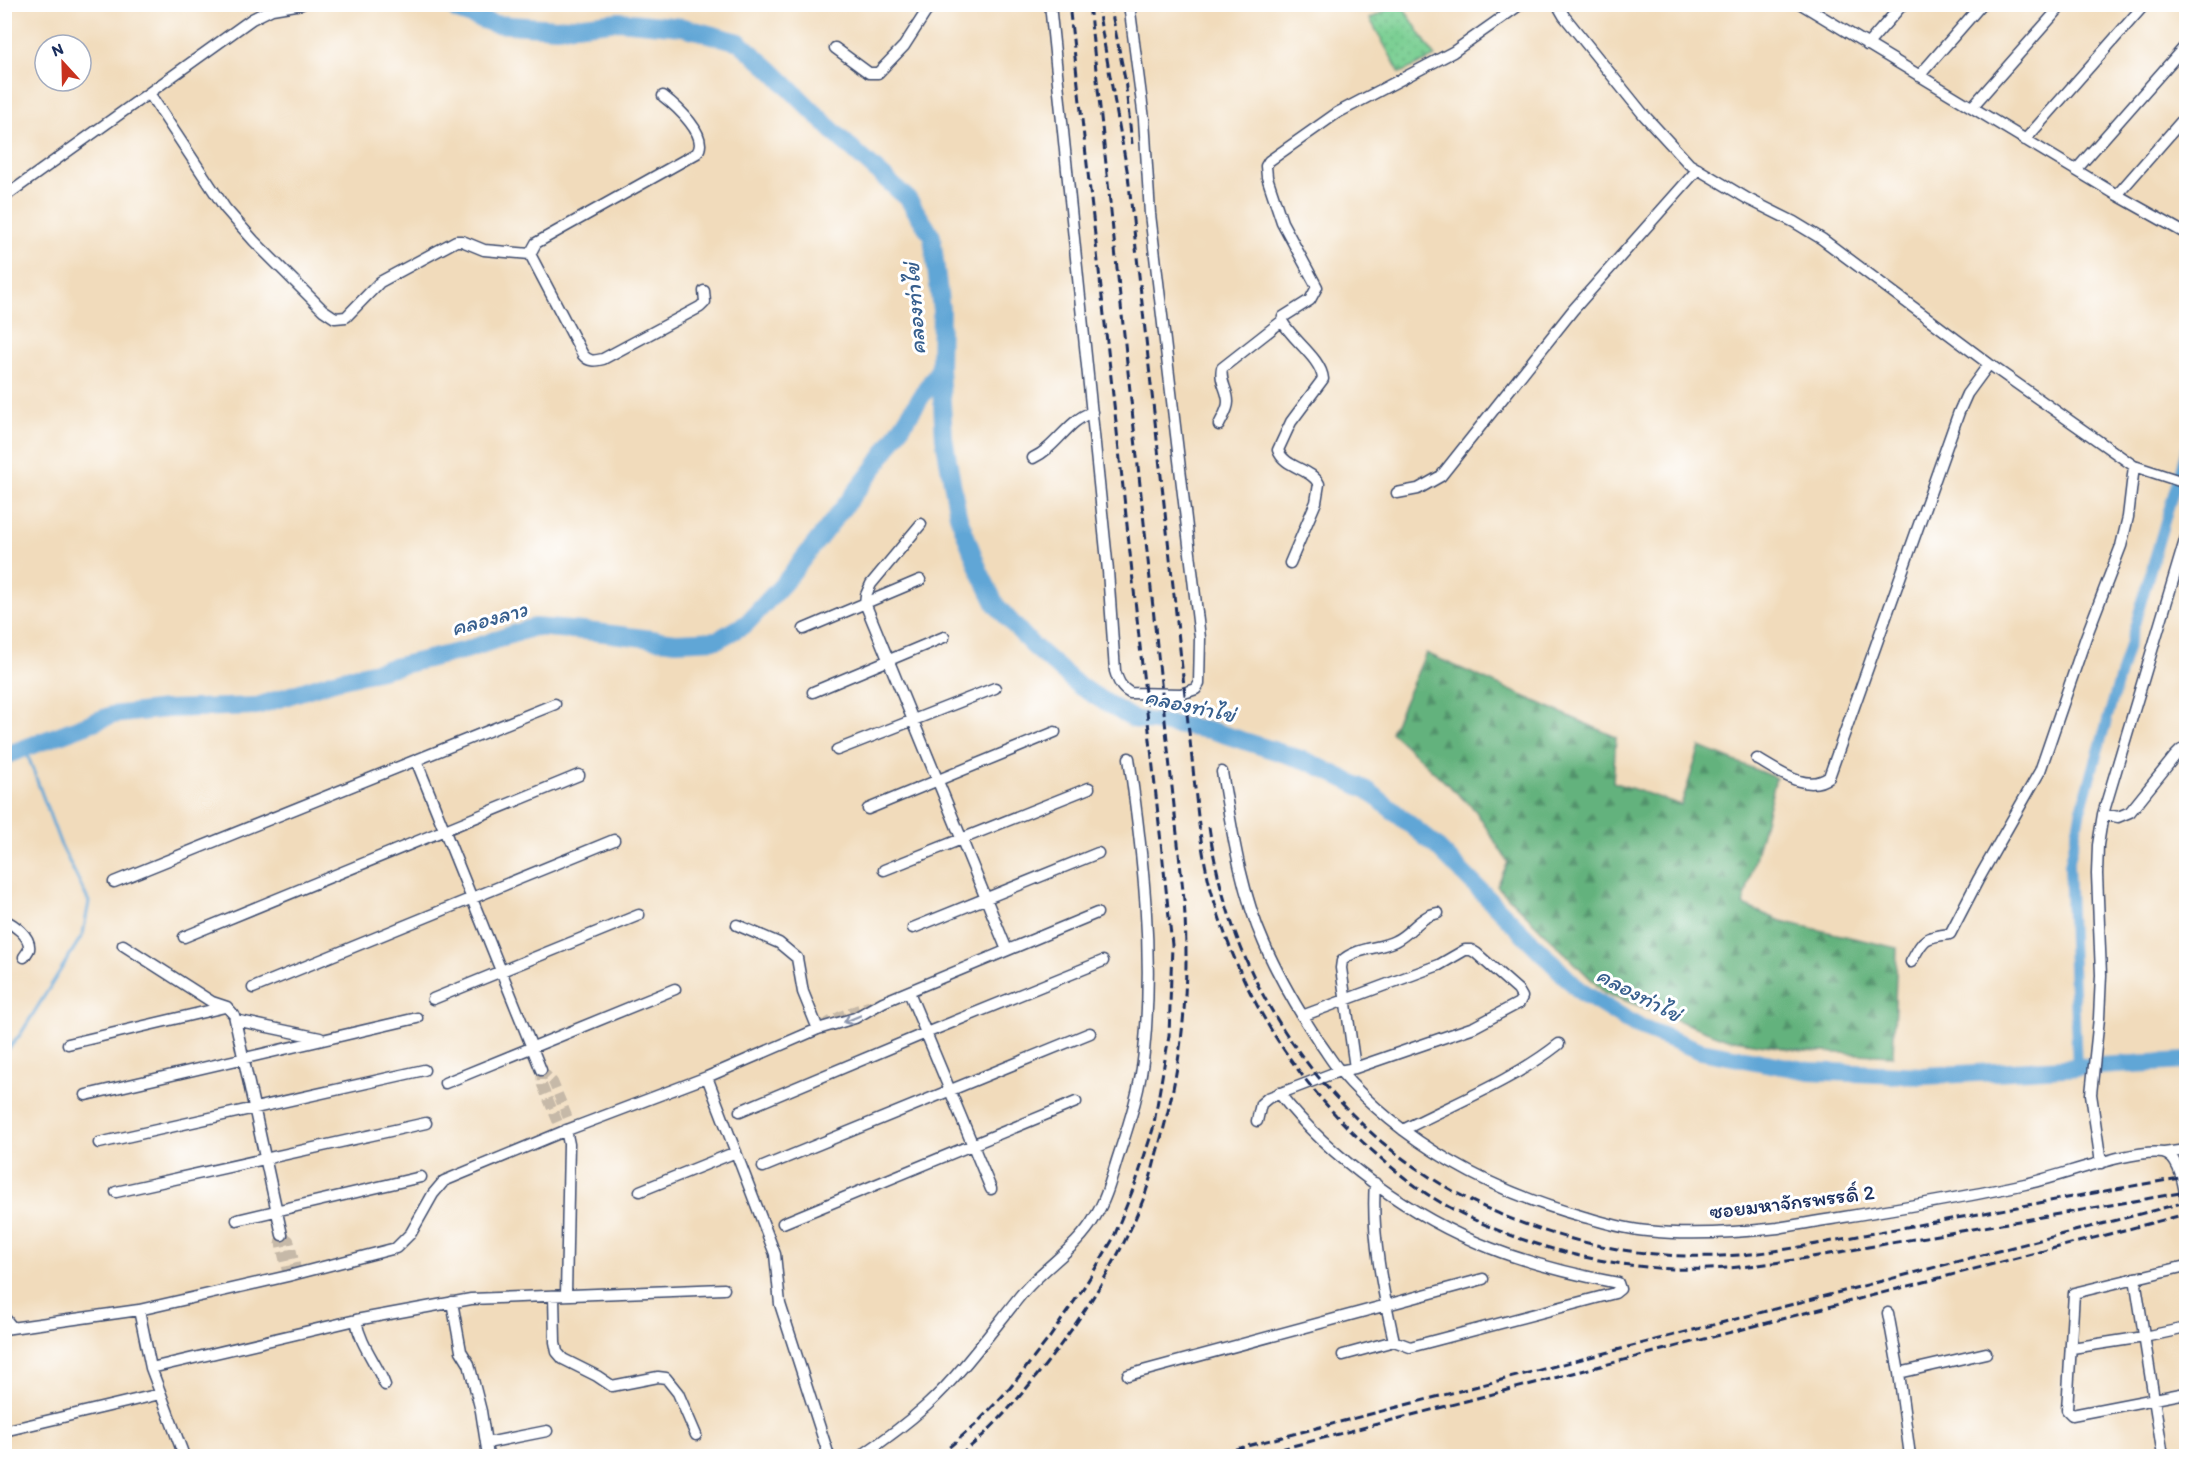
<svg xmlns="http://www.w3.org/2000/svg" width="2191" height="1461" viewBox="0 0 2191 1461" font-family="Itim,'Playpen Sans Thai',sans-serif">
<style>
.grass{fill:url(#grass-dots);stroke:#4a7f78;stroke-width:1.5}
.forest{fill:url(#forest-firs);stroke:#3f706e;stroke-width:1.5}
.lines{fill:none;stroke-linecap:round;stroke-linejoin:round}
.stream{stroke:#60a6d6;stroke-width:3}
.canal{stroke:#60a6d6;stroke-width:10}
.river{stroke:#60a6d6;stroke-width:18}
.minor-tunnel{stroke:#c6b9a8;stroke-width:10;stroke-dasharray:10 5;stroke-linecap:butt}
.minor-casing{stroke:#3b496c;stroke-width:13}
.minor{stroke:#fff;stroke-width:10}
.rail{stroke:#1b2f5e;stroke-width:3;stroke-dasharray:9 4.5;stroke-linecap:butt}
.oneway{stroke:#8d97ae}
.labels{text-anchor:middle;stroke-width:6;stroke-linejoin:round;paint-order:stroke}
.street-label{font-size:21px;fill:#1b2f5e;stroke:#fff}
.water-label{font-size:22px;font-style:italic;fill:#375f8e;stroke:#fff}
</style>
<defs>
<pattern id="grass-dots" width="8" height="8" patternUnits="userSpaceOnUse" patternTransform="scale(1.5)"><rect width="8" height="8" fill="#7acf93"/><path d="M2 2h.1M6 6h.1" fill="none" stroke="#63a87b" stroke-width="1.8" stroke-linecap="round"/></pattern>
<pattern id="forest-firs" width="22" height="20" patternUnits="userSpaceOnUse" patternTransform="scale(1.5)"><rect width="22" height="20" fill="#63b27d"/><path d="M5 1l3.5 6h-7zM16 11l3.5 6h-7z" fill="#51916a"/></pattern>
</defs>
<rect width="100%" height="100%" fill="#fff"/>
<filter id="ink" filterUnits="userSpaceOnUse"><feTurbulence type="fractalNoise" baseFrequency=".0167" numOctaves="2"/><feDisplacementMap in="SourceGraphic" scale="12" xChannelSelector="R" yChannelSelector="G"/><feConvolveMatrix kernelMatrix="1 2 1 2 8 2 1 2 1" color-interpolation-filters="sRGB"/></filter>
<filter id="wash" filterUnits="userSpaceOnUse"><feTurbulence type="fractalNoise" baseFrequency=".008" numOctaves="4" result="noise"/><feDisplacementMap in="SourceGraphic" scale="24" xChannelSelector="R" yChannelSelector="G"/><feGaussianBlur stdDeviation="1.35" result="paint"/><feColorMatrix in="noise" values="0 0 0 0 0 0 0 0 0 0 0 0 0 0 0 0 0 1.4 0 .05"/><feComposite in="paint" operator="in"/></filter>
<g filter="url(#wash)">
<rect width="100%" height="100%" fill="#f1dbbb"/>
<path class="grass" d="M1396,5H1402L1435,57L1400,73L1370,19Z"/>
<path class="forest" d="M1426,653L1616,737L1613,782L1681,805L1700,747L1776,778L1743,905L1781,921L1897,948L1893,1056L1803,1051L1727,1039L1605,993L1497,886L1508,862L1475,810L1391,732Z"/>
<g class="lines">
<path class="stream" d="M4,1054L20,1035L83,934L89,902L60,843L25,748"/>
<path class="canal" d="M2077,1068L2069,865L2081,810L2186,449"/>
<path class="river" d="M451,4L457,11L494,24L557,28L619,21L683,27L739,42L770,69L840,138L908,199L932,236L941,310L940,368L944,438L958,515L979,570L996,605L1031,644L1079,686L1133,719L1210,730L1307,761L1369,791L1435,845L1580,991L1635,1025L1701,1051L1809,1071L1924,1076L2186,1061
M4,756L112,715L165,709L257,706L334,681L466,650L534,627L596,632L676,642L717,640L746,624L784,583L876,466L940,368"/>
</g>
</g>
<g filter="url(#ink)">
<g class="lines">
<path class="minor-tunnel" d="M823,1026C841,1014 857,1009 877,1004
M541,1070L553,1082L572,1128
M541,1070L542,1085L562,1132
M288,1276L280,1241L282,1235L289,1240L297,1273"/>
<g class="minor-casing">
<path id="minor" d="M1050,4L1108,571L1115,671C1118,681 1121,688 1130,693L1181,694L1196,689L1199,684L1200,638L1150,214L1144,119L1129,4
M1557,4L1564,16L1643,114L1689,164L1748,199L1794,222L1822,239L1989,364L2134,466L2186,483
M1801,4L2117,195L2186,116
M1867,45L1903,4
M835,48L869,73H878L904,46L931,4
M1919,76L1982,4
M149,93L225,208L254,241L323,310L335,318L346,317L380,282L456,241H462L484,250L530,254
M1972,107L2063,4
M2025,140L2145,4
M2076,170L2186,45
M2117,195L2183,232
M4,197L252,19L272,9L302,4
M530,254L536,243L697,153C710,136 676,106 663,96
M530,254L583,355C589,362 594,361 603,359L700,307L705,302L704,291
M1219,425C1222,418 1228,410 1228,402C1228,389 1219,382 1222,368L1282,321
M1033,458C1057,447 1067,421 1092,412
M1397,493L1418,489L1441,476L1573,310L1698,169
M921,524L871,584L866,595L865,603L1007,950
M1290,563L1316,502L1319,484C1311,468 1284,468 1278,450L1291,422L1323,379C1321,358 1292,340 1282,321L1283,317L1310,300L1317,287L1282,222L1267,177L1266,166L1269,161L1337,113L1453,52L1521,4
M804,629L920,580
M813,692L944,637
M837,750L995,688
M1757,759C1777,770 1807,794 1829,777L1959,412L1967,394L1989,364
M416,760L541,1070
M1222,772C1232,830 1240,889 1264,943C1279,978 1298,1010 1319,1042C1326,1051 1332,1062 1340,1071C1402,1143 1491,1191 1581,1216C1603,1222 1624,1229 1647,1231C1691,1236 1734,1233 1778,1228C1860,1214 1944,1202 2025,1184C2059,1177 2133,1148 2163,1153C2179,1156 2184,1185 2186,1199
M868,809L1055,732
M2103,814L2118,817L2130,812L2175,756L2181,750L2186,749
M884,870L1089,788
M114,882L555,704
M4,920C13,924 31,936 29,949C28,952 25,955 24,957
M737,925L779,943L797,958L803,992L818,1029
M913,928L1098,853
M184,937L579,775
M123,945L212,1002L227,1007L234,1015L282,1235
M1911,962C1924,939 1923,937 1950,934L1978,880L2040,771L2086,637L2121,546L2128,517L2134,466
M253,988L614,840
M909,992L991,1189
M433,999L639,915
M235,1020L320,1038
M68,1044L225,1007
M1355,1068L1341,968L1342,961C1355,948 1379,949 1395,941C1412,933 1419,916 1438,913
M707,1077L775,1254L780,1304L829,1456
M445,1083L675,989
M1279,1093C1307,1129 1338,1157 1375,1184C1453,1241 1524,1265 1618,1283L1620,1289L1615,1293L1410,1347L1394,1341C1383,1292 1371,1234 1375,1183
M86,1095L417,1018
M740,1111L926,1033L1103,961
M1257,1121L1261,1104L1268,1098L1339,1071L1355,1068L1474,1027L1519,1003L1522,997L1518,990L1476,953L1471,950H1465L1439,965L1302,1016
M1403,1130C1455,1103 1512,1081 1559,1044
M99,1143L424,1070
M2164,1153L2186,1150
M2101,1163L2091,1094L2099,1018L2101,975L2097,874L2098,845L2103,814L2186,537
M763,1167L1090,1033
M640,1191L736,1152
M116,1192L426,1123
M237,1220L421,1177
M783,1223L1076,1102
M2186,1266L2074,1293L2067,1410L2072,1415L2186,1393
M2135,1278L2163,1456
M566,1295L569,1144L566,1130
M554,1296L555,1342L557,1352L563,1359L597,1376L612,1386L658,1377L666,1378L678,1393L696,1435
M452,1302L461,1351L469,1364L481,1411L488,1456
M139,1310L151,1368L184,1456
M1888,1313L1899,1373L1910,1456
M4,1317L12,1327
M356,1320C360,1345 376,1362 385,1385
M4,1329L139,1310L288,1276L396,1248L411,1233L433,1194L444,1181L562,1132L707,1077L818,1029L855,1018L883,1002L1097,913
M2072,1348L2144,1337L2186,1328
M1343,1355L1394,1341
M151,1368L356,1320L471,1299L724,1289
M1899,1373L1986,1353
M1128,1375L1483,1279
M4,1431L160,1394
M487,1443L547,1431
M861,1456C883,1441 906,1424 926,1406C961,1374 990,1333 1020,1296C1043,1267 1077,1249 1095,1217C1107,1198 1112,1175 1119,1154C1130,1121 1141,1086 1144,1052C1154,953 1143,855 1129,758"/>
</g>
<use href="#minor" class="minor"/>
<path class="rail" d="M1097,4L1128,175L1192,759C1197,805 1200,854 1214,900C1242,998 1299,1087 1376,1154C1398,1173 1422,1193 1449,1207C1517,1244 1596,1265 1673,1269C1744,1272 1816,1256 1885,1244C1986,1227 2086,1209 2186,1192
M1110,4L1125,79L1132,144
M1209,827C1225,938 1272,1034 1352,1114C1362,1124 1372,1134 1383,1143C1483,1226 1621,1267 1751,1254C1805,1248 1859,1235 1912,1226C2003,1210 2095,1192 2186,1177
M939,1456L975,1425L1010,1388L1050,1337L1086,1284L1113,1239L1136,1182L1153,1129L1169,1036L1172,945L1115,413L1069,4
M959,1456C993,1429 1020,1397 1046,1364C1085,1314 1120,1258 1143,1200C1149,1184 1153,1168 1157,1152C1183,1065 1190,990 1184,900L1089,4
M1209,1456L2186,1202
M1254,1456L2186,1214"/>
</g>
<defs><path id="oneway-shaft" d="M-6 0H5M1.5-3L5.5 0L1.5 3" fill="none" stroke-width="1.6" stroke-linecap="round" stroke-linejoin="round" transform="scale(1.5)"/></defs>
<use class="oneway" href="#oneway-shaft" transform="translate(852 1019) rotate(157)"/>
</g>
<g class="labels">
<g class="street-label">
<text transform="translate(1792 1202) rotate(-7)" y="7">ซอยมหาจักรพรรดิ์ 2</text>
</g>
<g class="water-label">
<text transform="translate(914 309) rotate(-94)" y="8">คลองท่าไข่</text>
<text transform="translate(489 618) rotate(-15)" y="8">คลองลาว</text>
<text transform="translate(1190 705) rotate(12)" y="8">คลองท่าไข่</text>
<text transform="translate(1639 994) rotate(28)" y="8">คลองท่าไข่</text>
</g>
</g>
<rect width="2191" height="1461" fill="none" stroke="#fff" stroke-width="24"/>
<g transform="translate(63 63) rotate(338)"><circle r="28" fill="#ffffff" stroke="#a4acbf" stroke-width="1.5"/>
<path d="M0-4.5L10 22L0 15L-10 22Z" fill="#c8321e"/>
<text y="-9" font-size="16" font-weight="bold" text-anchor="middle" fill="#1b2f5e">N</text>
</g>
</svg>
